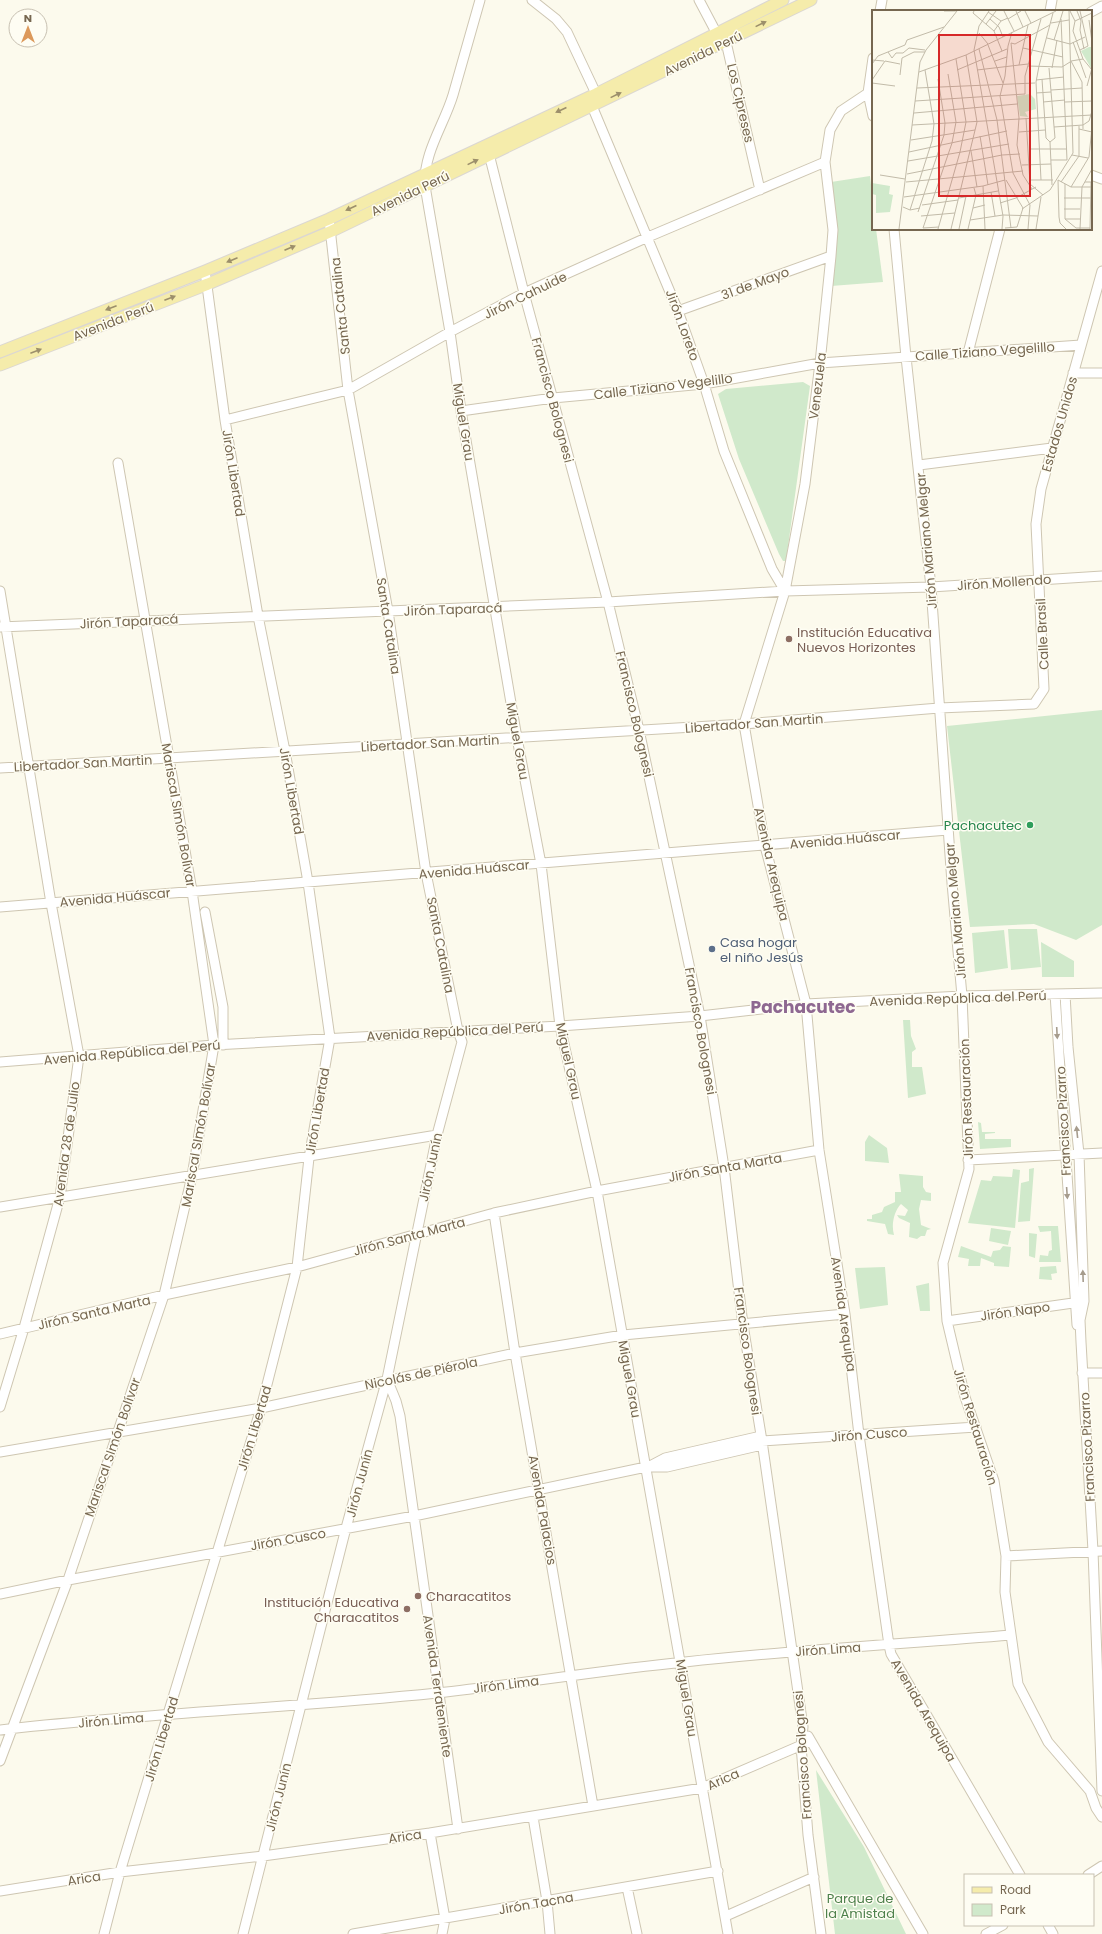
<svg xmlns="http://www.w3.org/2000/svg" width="1102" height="1934" viewBox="0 0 1102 1934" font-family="Poppins,sans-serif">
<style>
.green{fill:#d0e9cb}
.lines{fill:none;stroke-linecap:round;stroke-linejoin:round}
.minor-casing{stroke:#cec6b2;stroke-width:11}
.major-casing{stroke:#dbd7d2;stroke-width:13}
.minor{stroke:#fff;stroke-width:9}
.major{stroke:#f5ecab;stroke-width:11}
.oneway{fill:#9c8f6b}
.oneway2{fill:#a69c8d}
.education-dot{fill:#8d6e63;stroke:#fefdf3;stroke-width:1.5}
.leisure-dot{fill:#2e9e5b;stroke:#fefdf3;stroke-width:1.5}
.service-dot{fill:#5c6f8a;stroke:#fefdf3;stroke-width:1.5}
.labels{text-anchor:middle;stroke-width:3;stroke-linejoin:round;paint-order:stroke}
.street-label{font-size:13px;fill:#766750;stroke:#fefdf3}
.education-label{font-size:13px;fill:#785e54;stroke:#fefdf3;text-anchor:start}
.leisure-label{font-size:13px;fill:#27864d;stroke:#fefdf3;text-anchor:end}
.service-label{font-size:13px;fill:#4e5e75;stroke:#fefdf3;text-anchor:start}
.park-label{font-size:13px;fill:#4e814c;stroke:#fefdf3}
.district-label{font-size:17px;font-weight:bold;fill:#8e6891;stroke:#fefdf3}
.inset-road{fill:none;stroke:#c2bba9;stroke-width:1}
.view{fill:#d62828;fill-opacity:0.15;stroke:#d62828;stroke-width:2}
.inset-edge{fill:none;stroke:#766750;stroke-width:2}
</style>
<rect width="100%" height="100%" fill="#fcfaed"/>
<path class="green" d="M870,176L873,202V229H876L883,282L831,286V182Z
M803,382L810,386L786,561H783L779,554L739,459L718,394L726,389Z
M1102,710V925L1076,940L1034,924L970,927L947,726Z
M1008,929H1037L1041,967L1011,970Z
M1004,930L1008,968L975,973L972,933Z
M1041,942L1074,961V977H1042Z
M903,1020H910L911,1036L916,1049L912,1052V1067H922L926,1094L908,1098Z
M978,1122L981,1123L982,1132H995V1133L985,1134V1139H1011V1147L980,1149Z
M869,1135L887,1148L889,1163L865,1161V1142Z
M1034,1168L1030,1221L1018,1222L1021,1183L1029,1181V1169Z
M1013,1169L1020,1170L1015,1228L968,1223L981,1180L991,1181L993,1176L1012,1177Z
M899,1174L923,1176V1187L926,1192L931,1193V1201L921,1200L919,1209L921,1225L931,1229L927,1230L925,1236H921L917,1239L909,1237L910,1223L899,1218L897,1215L905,1216L908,1210L901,1204C894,1211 891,1225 894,1235L888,1234L885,1224L867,1221V1219H872V1215L882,1212L884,1207L895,1202V1192H901Z
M1038,1226H1058L1061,1262H1039L1040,1255L1048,1256L1049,1251L1052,1250L1051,1231L1040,1232Z
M991,1228L1011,1231L1008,1245L989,1241Z
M1029,1233L1037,1234L1035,1258L1029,1256Z
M961,1246L991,1257L993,1251L1000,1250L1003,1246L1011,1247L1009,1267L994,1266V1263L981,1258L980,1266H968L969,1259L958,1257Z
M1056,1266L1057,1273L1051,1274L1052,1280L1039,1279L1040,1267Z
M885,1267L888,1305L860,1309L855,1268Z
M929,1283L930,1311H920L916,1286Z
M816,1770L864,1847L906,1934H835Z"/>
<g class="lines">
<g class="minor-casing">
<path id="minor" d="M480,0C471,32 462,63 453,95C444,125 423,153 425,186L450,332L461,411L517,738L541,864L560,1026L597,1191L728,1934
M532,0L556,19L567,32L599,100
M699,0L717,34L726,42L760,190
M880,11L882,0
M1050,11L1052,0
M1091,12L1102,6
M873,58L868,93L873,116
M868,93L841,111L830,130L825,162L833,230L831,256L820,363L805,484L785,591L744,724L765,846L806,1004L819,1150L845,1314L859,1435L889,1645L891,1654L1020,1875
M592,106L678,311L704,384L724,451L772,569L785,591
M488,150L524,293L608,602L639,730L700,1016L724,1167L743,1325L762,1441L803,1727L801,1745L808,1835L821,1934
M1091,175L1102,179
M894,229L906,357L931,587L952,883L962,996L969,1169L943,1263L947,1321L965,1397L994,1481L1006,1556L1005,1592L1018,1684L1048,1742L1090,1791L1096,1808L1102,1817
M678,311L831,256
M968,353L1000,229
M1073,373H1102
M461,411L553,398L704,384L820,363L1081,345
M225,420L348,390L450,332L524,293L648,237L825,162
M919,465L1052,448
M0,591L51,903L79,1056L60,1197L24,1328L0,1407
M0,627L608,602L785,591L931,587L1102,576
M0,768L744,724L939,708L1034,704L1044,689L1036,524L1041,489L1102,271
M0,907L948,830
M205,912L223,1007V1045
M1055,994L1077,1325
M1065,994L1068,1047L1079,1154L1084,1301L1080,1320L1081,1342L1093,1551L1102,1791
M0,1062L214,1045L560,1026L700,1016L806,1004L962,996L1102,993
M968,1160L1102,1153
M0,1207L437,1135
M494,1213L515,1353L593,1806
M947,1321L1080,1302
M0,1334L164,1295L297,1267L494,1213L597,1191L819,1150
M1082,1373H1102
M387,1379L396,1401L400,1416L458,1829
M762,1441L976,1427
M0,1452L261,1408L515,1353L623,1335L845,1314
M648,1467L665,1458L761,1436
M1006,1556L1102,1551
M0,1594L68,1580L414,1516L646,1467H667L762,1445
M0,1730C145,1713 292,1708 437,1693C520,1684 602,1670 685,1662C794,1650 902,1644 1011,1635
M808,1736L923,1934
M0,1761L68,1580L164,1295L192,1176L214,1045L192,891L118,463
M533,1817L547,1901L550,1934
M430,1833L445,1919L442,1934
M1088,1875L1102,1866
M627,1887L637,1934
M0,1891L120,1872L263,1856L430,1833L702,1788L811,1741
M726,1916L814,1877
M1048,1925L1053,1934
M104,1934L120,1872L261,1408L297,1267L309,1158L330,1038L308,882L285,751L258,616L225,420L205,271
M243,1934L346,1528L387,1379L437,1135L462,1042L458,1031L426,873L388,611L348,390L329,219
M353,1934L718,1871
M986,1934L1003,1925"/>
</g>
<g class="major-casing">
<path id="major" d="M0,352L205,271L329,219L596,94L783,0
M0,365L208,284L332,231L811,0"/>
</g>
<use href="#minor" class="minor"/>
<use href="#major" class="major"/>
</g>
<defs><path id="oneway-solid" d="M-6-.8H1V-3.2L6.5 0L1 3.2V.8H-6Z"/></defs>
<g class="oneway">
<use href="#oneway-solid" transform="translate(761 24) rotate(-26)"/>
<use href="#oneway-solid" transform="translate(616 95) rotate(-26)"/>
<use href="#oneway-solid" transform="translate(561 110) rotate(155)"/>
<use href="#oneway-solid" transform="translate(473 162) rotate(-26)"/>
<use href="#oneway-solid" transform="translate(351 208) rotate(155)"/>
<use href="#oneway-solid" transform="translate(290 248) rotate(-23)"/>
<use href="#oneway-solid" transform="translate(232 260) rotate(157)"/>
<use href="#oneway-solid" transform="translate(170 298) rotate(-21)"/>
<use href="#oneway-solid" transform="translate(111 308) rotate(159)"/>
<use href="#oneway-solid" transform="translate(36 351) rotate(-21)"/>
</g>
<g class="oneway2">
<use href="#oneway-solid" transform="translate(1057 1033) rotate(87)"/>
<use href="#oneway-solid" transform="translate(1077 1132) rotate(-96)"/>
<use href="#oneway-solid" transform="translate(1067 1193) rotate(86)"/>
<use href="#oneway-solid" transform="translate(1083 1276) rotate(-92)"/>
</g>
<g class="education-dot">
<circle cx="789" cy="639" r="4"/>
<circle cx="418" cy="1596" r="4"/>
<circle cx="407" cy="1609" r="4"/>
</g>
<circle class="leisure-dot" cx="1030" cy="825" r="4"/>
<circle class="service-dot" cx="712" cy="949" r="4"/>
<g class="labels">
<g class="street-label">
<text transform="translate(703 53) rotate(-26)" y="5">Avenida Perú</text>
<text transform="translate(741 103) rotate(77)" y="5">Los Cipreses</text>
<text transform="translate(410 193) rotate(-26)" y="5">Avenida Perú</text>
<text transform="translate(755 283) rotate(-20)" y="5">31 de Mayo</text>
<text transform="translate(525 295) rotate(-26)" y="5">Jirón Cahuide</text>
<text transform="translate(340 306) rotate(-96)" y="5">Santa Catalina</text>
<text transform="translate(113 321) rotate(-21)" y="5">Avenida Perú</text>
<text transform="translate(683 325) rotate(70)" y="5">Jirón Loreto</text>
<text transform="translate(985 351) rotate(-4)" y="5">Calle Tiziano Vegelillo</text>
<text transform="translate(663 386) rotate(-7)" y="5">Calle Tiziano Vegelillo</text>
<text transform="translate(817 386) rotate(-83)" y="5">Venezuela</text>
<text transform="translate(553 400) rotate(75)" y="5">Francisco Bolognesi</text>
<text transform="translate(464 422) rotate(81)" y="5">Miguel Grau</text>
<text transform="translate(1059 424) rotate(-74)" y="5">Estados Unidos</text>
<text transform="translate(234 473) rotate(81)" y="5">Jirón Libertad</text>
<text transform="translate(926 541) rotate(-95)" y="5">Jirón Mariano Melgar</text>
<text transform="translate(1004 582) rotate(-4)" y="5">Jirón Mollendo</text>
<text transform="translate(453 609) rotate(-2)" y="5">Jirón Taparacá</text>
<text transform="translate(129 621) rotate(-3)" y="5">Jirón Taparacá</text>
<text transform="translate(389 626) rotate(81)" y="5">Santa Catalina</text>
<text transform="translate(1042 634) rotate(-93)" y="5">Calle Brasil</text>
<text transform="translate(635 714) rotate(77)" y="5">Francisco Bolognesi</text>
<text transform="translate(754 723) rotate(-4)" y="5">Libertador San Martin</text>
<text transform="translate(518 741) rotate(80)" y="5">Miguel Grau</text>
<text transform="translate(430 743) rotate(-3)" y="5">Libertador San Martin</text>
<text transform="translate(83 763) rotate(-3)" y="5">Libertador San Martin</text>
<text transform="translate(292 791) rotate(80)" y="5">Jirón Libertad</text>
<text transform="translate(179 815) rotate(80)" y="5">Mariscal SImón Bolívar</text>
<text transform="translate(845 839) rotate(-5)" y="5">Avenida Huáscar</text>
<text transform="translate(772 864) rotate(77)" y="5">Avenida Arequipa</text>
<text transform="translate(474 869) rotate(-5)" y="5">Avenida Huáscar</text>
<text transform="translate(115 897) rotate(-5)" y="5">Avenida Huáscar</text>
<text transform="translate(955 911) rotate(-95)" y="5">Jirón Mariano Melgar</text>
<text transform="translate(441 945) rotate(79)" y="5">Santa Catalina</text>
<text transform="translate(958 998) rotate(-2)" y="5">Avenida República del Perú</text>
<text transform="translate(455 1031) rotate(-3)" y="5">Avenida República del Perú</text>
<text transform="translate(701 1031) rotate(80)" y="5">Francisco Bolognesi</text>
<text transform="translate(132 1052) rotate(-5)" y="5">Avenida República del Perú</text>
<text transform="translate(569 1061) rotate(78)" y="5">Miguel Grau</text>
<text transform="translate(966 1099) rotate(-92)" y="5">Jirón Restauración</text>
<text transform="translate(317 1111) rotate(-80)" y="5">Jirón Libertad</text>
<text transform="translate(1063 1121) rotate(-93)" y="5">Francisco Pizarro</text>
<text transform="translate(198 1135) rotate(-80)" y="5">Mariscal SImón Bolívar</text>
<text transform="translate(66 1144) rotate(-82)" y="5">Avenida 28 de Julio</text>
<text transform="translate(430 1167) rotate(-78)" y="5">Jirón Junín</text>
<text transform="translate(725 1167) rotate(-10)" y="5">Jirón Santa Marta</text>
<text transform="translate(409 1236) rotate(-15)" y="5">Jirón Santa Marta</text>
<text transform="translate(1015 1311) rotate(-8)" y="5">Jirón Napo</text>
<text transform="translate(94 1312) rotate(-13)" y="5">Jirón Santa Marta</text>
<text transform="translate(844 1314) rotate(82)" y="5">Avenida Arequipa</text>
<text transform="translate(748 1351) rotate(82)" y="5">Francisco Bolognesi</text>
<text transform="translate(421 1373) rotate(-12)" y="5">Nicolás de Piérola</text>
<text transform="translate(630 1379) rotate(80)" y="5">Miguel Grau</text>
<text transform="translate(976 1427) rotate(73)" y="5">Jirón Restauración</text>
<text transform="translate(254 1428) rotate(-73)" y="5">Jirón Libertad</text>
<text transform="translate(869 1434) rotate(-4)" y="5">Jirón Cusco</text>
<text transform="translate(112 1447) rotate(-71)" y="5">Mariscal SImón Bolívar</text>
<text transform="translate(1087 1447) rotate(-93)" y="5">Francisco Pizarro</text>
<text transform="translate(359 1483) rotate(-75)" y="5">Jirón Junín</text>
<text transform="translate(543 1510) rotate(80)" y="5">Avenida Palacios</text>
<text transform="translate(288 1539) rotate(-10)" y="5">Jirón Cusco</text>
<text transform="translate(828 1649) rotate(-4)" y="5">Jirón Lima</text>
<text transform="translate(506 1684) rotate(-7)" y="5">Jirón Lima</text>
<text transform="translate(438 1686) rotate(82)" y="5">Avenida Terrateniente</text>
<text transform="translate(687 1698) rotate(81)" y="5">Miguel Grau</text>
<text transform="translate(924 1710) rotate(60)" y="5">Avenida Arequipa</text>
<text transform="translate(111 1720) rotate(-5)" y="5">Jirón Lima</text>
<text transform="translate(161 1739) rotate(-73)" y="5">Jirón Libertad</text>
<text transform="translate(802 1755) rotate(-94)" y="5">Francisco Bolognesi</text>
<text transform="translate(723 1779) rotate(-24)" y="5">Arica</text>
<text transform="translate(278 1797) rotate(-76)" y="5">Jirón Junín</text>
<text transform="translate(405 1836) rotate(-8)" y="5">Arica</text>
<text transform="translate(84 1878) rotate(-9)" y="5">Arica</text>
<text transform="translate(536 1903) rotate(-10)" y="5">Jirón Tacna</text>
</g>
<g class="education-label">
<text x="797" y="637">Institución Educativa<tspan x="797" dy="15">Nuevos Horizontes</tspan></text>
<text x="426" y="1601">Characatitos</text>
<text x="399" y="1607" text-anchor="end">Institución Educativa<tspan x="399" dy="15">Characatitos</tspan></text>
</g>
<g class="leisure-label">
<text x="1022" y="830">Pachacutec</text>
</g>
<g class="service-label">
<text x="720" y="947">Casa hogar<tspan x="720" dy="15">el niño Jesús</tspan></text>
</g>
<g class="park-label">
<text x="860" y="1903">Parque de<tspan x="860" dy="15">la Amistad</tspan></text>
</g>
<g class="district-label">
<text x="803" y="1013">Pachacutec</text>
</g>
</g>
<g transform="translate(872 10)">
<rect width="220" height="220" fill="#fcfaed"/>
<path d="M217,37H220L219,58L209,41ZM158,84L163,89L164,99L153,102L156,107L148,106L145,86ZM0,173L18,176L17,184L21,185L18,202L4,203V185L0,184Z" fill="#d0e9cb"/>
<path class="inset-road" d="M72,1H85M102,1L101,3L122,21L130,41M117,1L107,16L102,40L131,206L130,219M132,1L142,21M144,1L151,17M153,1L159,13M198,1L203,11L201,21L211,49L220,60M205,1L209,11L208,20L212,39M208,1L216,36L208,40M116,2L129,11M118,9L127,17L131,27M136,9L149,1M189,9L195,150M217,10L220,32M203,11L220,3M179,13L197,10M114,14L124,1M122,21L129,11L136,8M140,22L136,36L133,66L128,86L141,163L158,195L156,219M107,23L116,34M175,28L198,34L213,27M182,30L191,1M201,32L214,68M139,33L147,108L145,135L151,165L160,179M139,33L143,34L178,15M116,35L131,73M151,38L191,47M107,39L125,110L139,218M16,42L20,48L24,43H31L37,38L53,40M0,50L12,51M123,51L135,47M199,51L210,72L211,119M199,51L211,49M0,54L6,46L33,35L35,30L72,17M147,55L156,15M156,56L190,57L198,52M167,56L164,72L169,170M167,56L181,3M177,58L183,128L178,132M180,58L185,30M85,60L135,39M105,60L156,54M47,62L94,45L184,1M28,65L30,48L42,42H53M170,69L174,128L178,132M0,70L13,51L28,54M164,70L192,67M0,73L23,76M215,76L220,58M45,78L163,73M179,80L210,78M164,83L179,82M43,91L153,84V66L169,9M171,92L193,90M193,92L220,91M42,103L145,94M154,108L158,174M40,115L220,105M182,117L211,115L217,111L220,101M207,119L220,122M147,122L173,120M108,126L116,175M39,130L103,120M178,132L180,175M157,139H195M99,141L105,177M37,142L135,121M130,145L148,144M200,145L216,148M179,150H195M36,151L137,134M150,155L179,154M35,164L130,145M8,165L33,169M158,170H181M186,170L187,207L188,213L194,219M186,170L199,177H219M34,172L151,161M189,172L207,146V116M213,172H219L218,219M158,174L171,185M193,174V209L204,218H218M111,176L113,219M199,177L217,147L220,117M119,182L123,206M32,187L111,176L133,170M87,188L126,181M192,188H219M128,193L144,188L164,177M50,195L86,190M31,197L38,200L48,198M101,198L113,195M150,199L178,180L201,143L197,1M192,199H208M38,200L60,131L62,114L53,60M46,202L72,125L73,113L66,69M49,206L83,203M193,209H208M98,210L131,205L166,206M67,217L51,218L80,133L84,112L76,64M133,218L145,217L151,198L134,170M27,219L48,52L54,40L85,1M66,219L88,142L94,112L84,49M79,219L105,112L94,45M87,219L94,186M96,219L104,185L102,178M164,219L169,187M208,219L210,177L220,159"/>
<path class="view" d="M67,25H158V186H67Z"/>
<rect width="220" height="220" class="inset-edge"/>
</g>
<rect x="964" y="1874" width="130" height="52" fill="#fefdf3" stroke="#c8c1b2"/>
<rect x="972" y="1887" width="20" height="6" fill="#f5ecab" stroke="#c8c1b2"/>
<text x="1000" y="1894" font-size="12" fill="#766750">Road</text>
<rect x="972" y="1904" width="20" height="12" fill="#d0e9cb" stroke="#c8c1b2"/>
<text x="1000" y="1914" font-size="12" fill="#766750">Park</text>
<g transform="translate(28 28)"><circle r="19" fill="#fefdf3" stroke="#c8c1b2"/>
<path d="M0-3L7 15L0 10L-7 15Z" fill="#dc995b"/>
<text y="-6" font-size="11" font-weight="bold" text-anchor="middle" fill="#766750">N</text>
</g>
</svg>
